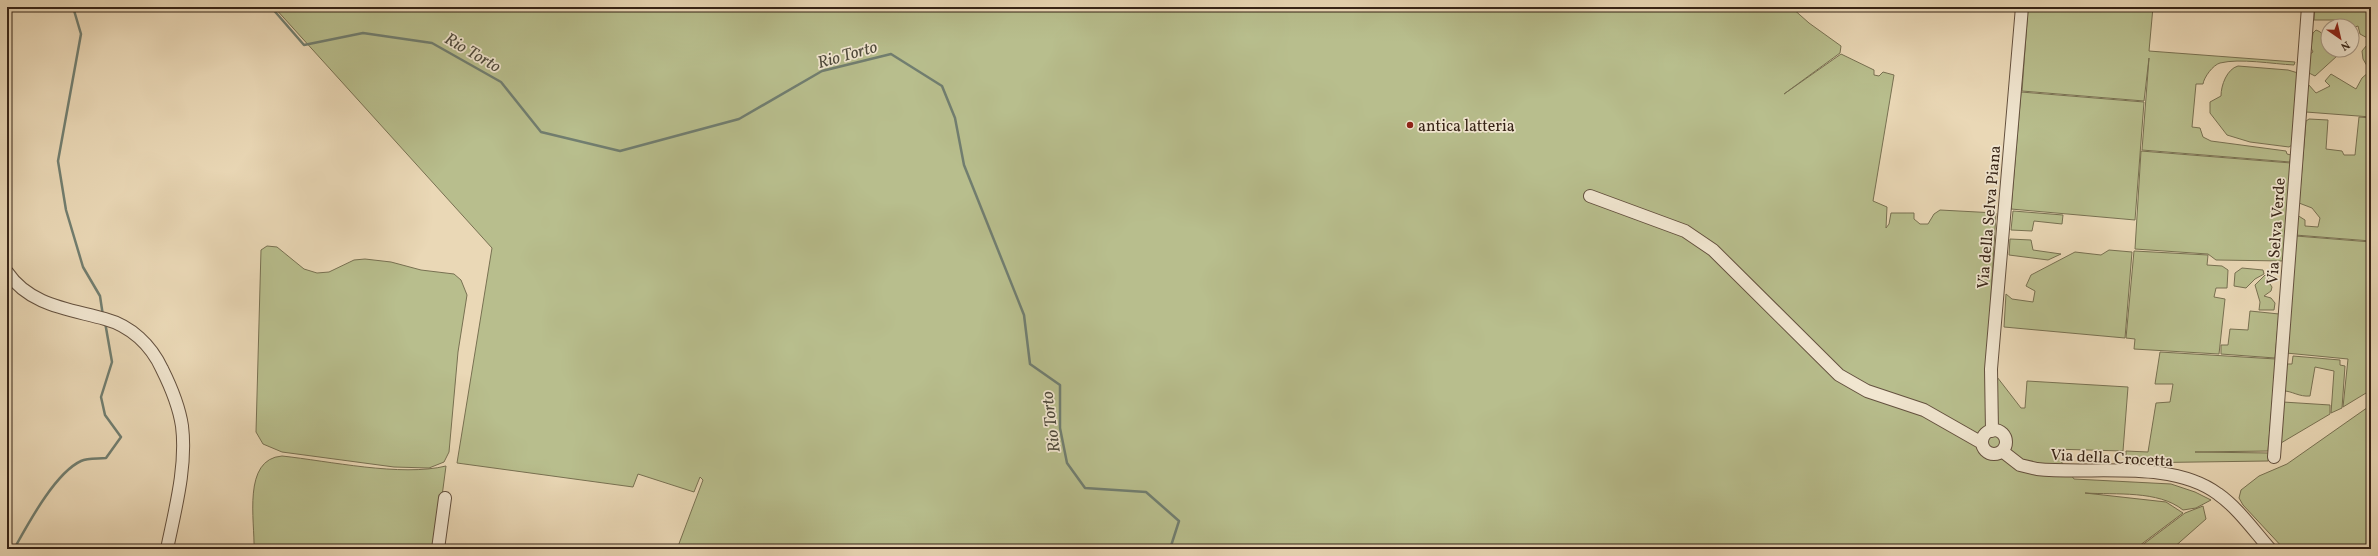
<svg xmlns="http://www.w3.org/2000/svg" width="2378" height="556" viewBox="0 0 2378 556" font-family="Vollkorn,serif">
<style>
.green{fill:#b8be8d;stroke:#787152}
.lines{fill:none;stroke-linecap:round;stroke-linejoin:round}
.stream{stroke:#717e70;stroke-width:2.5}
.minor-casing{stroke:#64513f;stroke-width:14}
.minor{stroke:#f1e6d0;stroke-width:12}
.poi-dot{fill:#8f2418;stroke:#f1e6d0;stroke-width:1.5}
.labels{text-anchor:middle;stroke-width:3.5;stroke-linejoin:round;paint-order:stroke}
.poi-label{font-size:16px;fill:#372417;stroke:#f1e6d0;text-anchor:start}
.street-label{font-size:16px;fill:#372417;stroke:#f1e6d0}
.water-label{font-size:17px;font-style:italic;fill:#4f4a3c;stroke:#f1e6d0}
</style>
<rect width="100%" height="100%" fill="#ead8b6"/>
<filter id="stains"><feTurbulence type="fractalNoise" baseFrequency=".005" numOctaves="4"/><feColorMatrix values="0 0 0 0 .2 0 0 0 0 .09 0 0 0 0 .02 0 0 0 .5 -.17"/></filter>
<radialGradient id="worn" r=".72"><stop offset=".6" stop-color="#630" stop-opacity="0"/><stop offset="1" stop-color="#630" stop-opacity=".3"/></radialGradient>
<path class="green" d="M274,7H1791L1809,23L1841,46L1840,53L1784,94L1841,54L1874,70V75L1879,76L1883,72L1894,75L1873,201L1887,207L1886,228L1889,224L1891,213H1914V219L1920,224H1928L1934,214L1940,210L1996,213L1987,364L2021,408H2025L2027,381L2128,387L2123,451L2052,449L2074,479L2171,484L2195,492L2211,500L2196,508L2183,510C2158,490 2116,495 2085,493L2166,502L2183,513L2135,549H677L703,480L700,477L694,492L638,474L633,487L457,463L492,248Z
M2028,7H2153L2149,51L2295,62L2294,65C2273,64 2240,58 2220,63C2213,65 2204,77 2203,84H2196L2192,127L2200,128L2203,137L2211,141L2286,151L2287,154L2291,155L2290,162L2142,150L2149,58L2144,101L2022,91Z
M2315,7H2371V117L2306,112L2308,84L2316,93L2330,86L2325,81L2331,74L2356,89L2362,78L2370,71L2363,59L2362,51L2371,40L2360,34L2358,26L2352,28V26H2339L2336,20H2314Z
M2316,30C2325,33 2328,41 2328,50L2338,52L2337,56L2315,76L2309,73L2310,54L2313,52L2311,48L2313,33Z
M2238,66L2288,70L2298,73L2292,145L2289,147L2250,142L2227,135L2210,113V102L2221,96C2221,85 2227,69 2238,66Z
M2021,92L2144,102L2135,220L2011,209Z
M2359,117L2371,118V241L2295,235L2297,215L2305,220V226L2318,227L2320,218L2312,208L2299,203L2306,121L2309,119L2328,120L2326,149L2342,151L2344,155H2355Z
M2141,151L2291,163L2284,261L2216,260L2208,254L2135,249Z
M2013,211L2063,215L2062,224L2034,221L2032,231L2011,230Z
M2296,236L2371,242V390L2343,407L2348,359L2286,353Z
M2010,239L2031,240L2033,250L2061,254L2048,260L2009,255Z
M267,246L277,247L304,269L317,273L329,272L354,260L365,259L391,262L421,270L454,274L461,280L467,295L458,352L449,452L444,462L429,468L394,467L282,452L263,444L256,432L261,250Z
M2109,250L2132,252L2125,338L2004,327L2006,294L2012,299L2033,302L2035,291L2026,286L2031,275L2075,252L2101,255Z
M2134,251L2208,255L2207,265L2222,266L2228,270L2227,288H2216L2214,297L2225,299L2219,354L2134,349L2135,339L2126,338Z
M2242,268L2263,270L2264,274L2255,279L2246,288L2234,286L2235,273Z
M2265,275L2269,277L2268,281L2272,287L2271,291L2264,296L2271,298L2275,303L2274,310H2259L2260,302L2255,285Z
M2250,311L2279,314L2275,358L2221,354V345H2228L2230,329L2248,330Z
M2160,352L2276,359L2268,451L2195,452L2269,453L2268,461L2126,463V451L2148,452L2156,403L2170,402L2173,384H2155Z
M2293,356L2340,360V365L2345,366L2342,408L2331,413L2334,371L2315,367L2310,396C2299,397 2292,391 2284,391L2286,364H2292Z
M2283,402L2330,405V414L2281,443Z
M2371,405V549H2284L2243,505L2239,498L2241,490L2259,476L2287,464Z
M282,456C329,461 401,477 446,466L435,549H254C255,521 242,459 282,456Z
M2203,506L2206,519L2172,549H2137L2185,513Z"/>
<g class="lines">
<path class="stream" d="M73,7L81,34L58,161L66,210L83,267L100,296L103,316
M271,7L304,45L363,33L432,43L501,82L541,132L620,151L739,119L822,71L891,54L942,86L955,118L964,165L1024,315L1030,364L1060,385V428L1067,463L1085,488L1146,492L1179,521L1170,549
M14,549C28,524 55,473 81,461C88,458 98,459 106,458L121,437L105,415L101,397L112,362L105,322"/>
<g class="minor-casing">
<path id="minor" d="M1590,196L1685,231L1713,250L1839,375L1867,391L1924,410L1982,443
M7,272C30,306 70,309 105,319C131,326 151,345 162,369C171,387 179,406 182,426C187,466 175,510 167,549
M1982 442a12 12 0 1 1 24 0a12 12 0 1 1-24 0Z
M1992,431L1991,369L2022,7
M2002,451L2020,465L2037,469C2092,475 2171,459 2218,494C2238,508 2254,531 2270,549
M2274,457L2308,7
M438,549L445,498"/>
</g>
<use href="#minor" class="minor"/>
</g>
<circle class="poi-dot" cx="1410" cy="125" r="4"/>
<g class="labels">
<g class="poi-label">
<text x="1418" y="131">antica latteria</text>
</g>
<g class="street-label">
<text transform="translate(1988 217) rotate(-85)" y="6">Via della Selva Piana</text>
<text transform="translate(2275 231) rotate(-86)" y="6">Via Selva Verde</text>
<text transform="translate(2112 457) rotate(3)" y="6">Via della Crocetta</text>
</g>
<g class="water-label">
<text transform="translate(473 52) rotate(30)" y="6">Rio Torto</text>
<text transform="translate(847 54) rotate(-16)" y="6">Rio Torto</text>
<text transform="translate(1050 422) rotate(-97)" y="6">Rio Torto</text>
</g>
</g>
<rect width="2378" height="556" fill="none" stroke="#ead8b6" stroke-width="24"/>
<rect x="8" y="8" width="2362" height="540" fill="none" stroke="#372417" stroke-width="2"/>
<rect x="12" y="12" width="2354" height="532" fill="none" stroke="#372417"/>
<g transform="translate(2340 38) rotate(146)"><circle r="19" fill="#f1e6d0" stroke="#a79886"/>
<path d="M0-3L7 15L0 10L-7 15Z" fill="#8f2418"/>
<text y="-6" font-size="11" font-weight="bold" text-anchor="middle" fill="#372417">N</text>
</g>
<rect width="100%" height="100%" filter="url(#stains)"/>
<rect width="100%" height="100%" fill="url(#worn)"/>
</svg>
